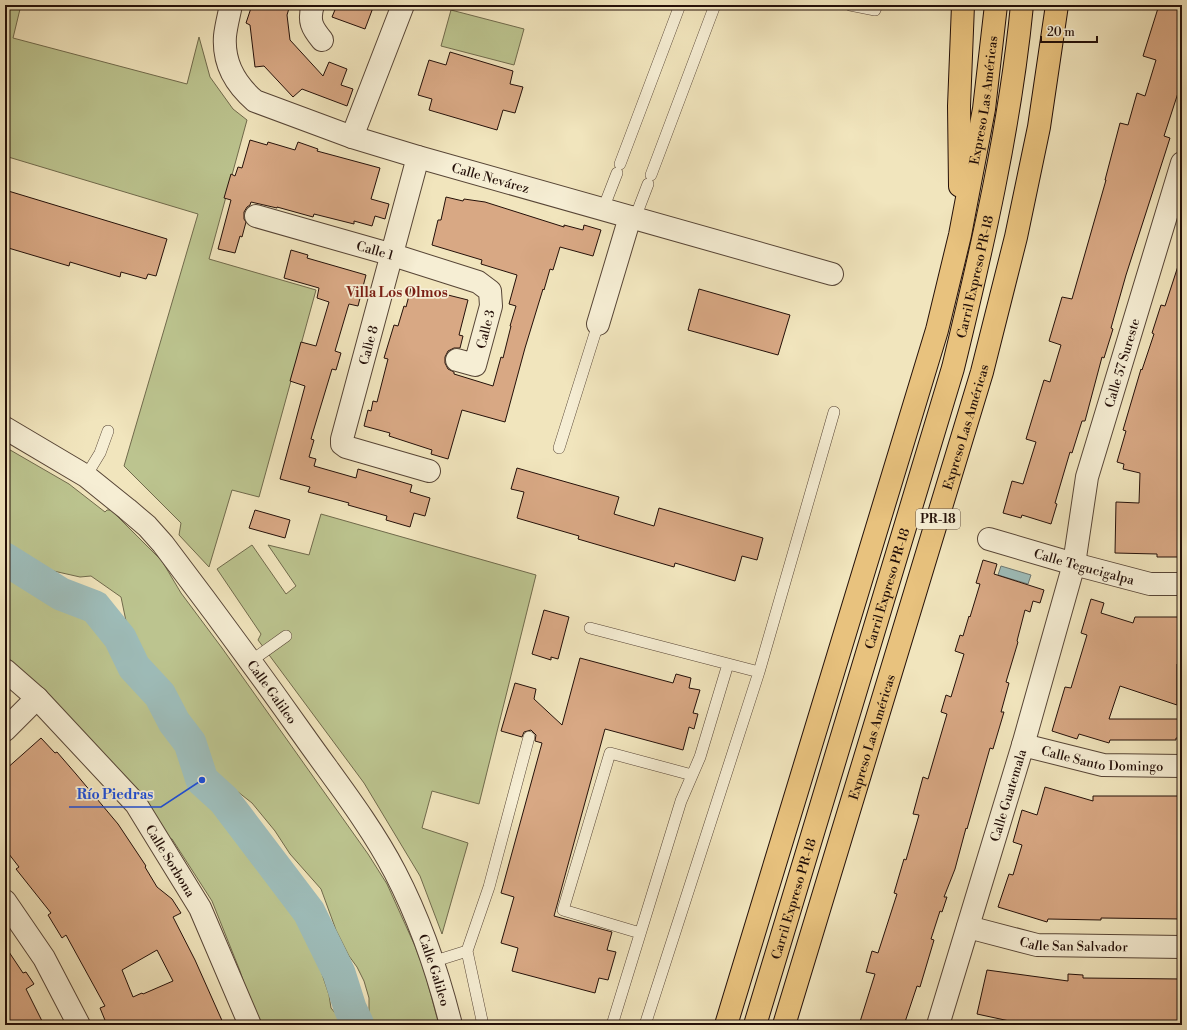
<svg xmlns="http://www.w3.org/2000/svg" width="1187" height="1030" viewBox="0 0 1187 1030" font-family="'Libre Bodoni',serif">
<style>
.green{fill:#bcc48f;stroke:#706a4c}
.water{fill:#9ebdba;stroke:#6d7873}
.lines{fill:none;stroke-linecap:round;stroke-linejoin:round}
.river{stroke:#9ebdba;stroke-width:33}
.building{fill:#d8a884;stroke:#241009;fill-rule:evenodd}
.service-casing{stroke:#574536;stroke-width:12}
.minor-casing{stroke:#574536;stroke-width:24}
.motorway-casing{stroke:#241009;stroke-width:24}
.service{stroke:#f6eed4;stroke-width:11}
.minor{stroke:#f6eed4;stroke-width:22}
.motorway{stroke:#e8c27e;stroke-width:22}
.labels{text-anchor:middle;stroke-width:3.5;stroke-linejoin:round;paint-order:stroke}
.shield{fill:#f6eed4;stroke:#635346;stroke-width:1}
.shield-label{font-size:12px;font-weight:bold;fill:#241009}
.street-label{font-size:13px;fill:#241009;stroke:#f6eed4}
.neighbourhood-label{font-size:14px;font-weight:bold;fill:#7a1f14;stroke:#f6eed4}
.leader{fill:none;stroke:#1d4ed8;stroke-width:1.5}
.callout-dot{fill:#1d4ed8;stroke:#f6eed4;stroke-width:1.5}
.callout-label{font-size:14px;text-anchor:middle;font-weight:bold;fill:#1d4ed8;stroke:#f6eed4;stroke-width:3.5;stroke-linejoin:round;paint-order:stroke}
</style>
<rect width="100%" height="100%" fill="#f1e5bd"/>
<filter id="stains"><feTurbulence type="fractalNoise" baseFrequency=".005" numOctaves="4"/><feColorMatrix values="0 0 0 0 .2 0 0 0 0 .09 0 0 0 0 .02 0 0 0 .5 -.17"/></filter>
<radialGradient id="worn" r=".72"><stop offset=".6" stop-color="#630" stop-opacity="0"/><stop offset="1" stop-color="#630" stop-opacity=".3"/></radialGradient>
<path class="green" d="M5,5H21L13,38L187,84L199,37L210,77L233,109L247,120L209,259L316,290L259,497L232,490L209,567L179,535L181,523L124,466L198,214L5,156Z
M451,10L524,29L514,65L441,46Z
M5,447L69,484L105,512L107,510H111L162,561L181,593L222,648L368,854L387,884L415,946L425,973L439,1025H371L369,1018V998L364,981L357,967L349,956L336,930L321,889L290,854L275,831L252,803L233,788L224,790L214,782L207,769L204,739L173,693L155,670L135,646L126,621L121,597L91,576L80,577L27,565L16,557L10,549L5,538Z
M321,514L536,575L479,804L432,791L422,828L468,843L442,934L420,876L364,783L258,640L261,634L217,569L252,545L286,594L296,586L268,545L309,555Z
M5,571L20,574L30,579L37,594L50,604L81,617L113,640L119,656L126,667L140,682L148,694L156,697L157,709L163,728L181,751L197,784L208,781L220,794L219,809L227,822L244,849L258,868L269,877L279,894L294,914L302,931L310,941L313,951L321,971L329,995L331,1008L345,1025H258L240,971L212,901L172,839L150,836L5,660Z"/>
<path class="water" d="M1001,566L1031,575L1028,584L998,575Z"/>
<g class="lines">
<path class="river" d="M5,559L61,594L95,607L120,638L134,667L160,695L174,722L190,743L202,780L224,800L309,912L339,973L350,1008L358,1025"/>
</g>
<path class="building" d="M252,5H290L287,15L290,40L323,76L329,62L347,69L341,85L353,89L347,106L302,89L293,97L264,66L255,67L250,25L246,23Z
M337,5H374L365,29L332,17Z
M1159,5H1182V84L1179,93H1178L1164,136L1170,138L1126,275L1111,328L1113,329L1104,358L1102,357L1085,421H1082L1072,453L1070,452L1055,503L1057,504L1051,524L1022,515L1021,518L1003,513L1012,481L1023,484L1036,442L1026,439L1044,380L1050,382L1061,345L1049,341L1062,297L1072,299L1106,180H1105L1120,123L1128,125L1137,93L1145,96L1156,60L1143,56Z
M450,52L513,71L510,84L523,87L515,113L503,110L497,130L429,110L432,99L418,95L429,60L446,65Z
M250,140L267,145L268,142L295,150L298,142L318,149L317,151L380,168L371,199L389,204L385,219L375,216L372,226L354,221V224L314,214L313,217L277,207V208L251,202L250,205L247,207L244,212V219L246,222L242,237L240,236L235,253L218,249L231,200L224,198L231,174L235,176L238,167L242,168Z
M5,190L167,239L156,276L148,274L146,279L121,272L120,277L70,262L69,266L5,247Z
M446,197L463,201L464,199L485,202L564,227V225L583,230L584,225L601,230L593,256L560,247L553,270L550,269L544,290L543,289L525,348L505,422L462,410L448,459L431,454L432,450L389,436L390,433L364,426L368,410L371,411L373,401L377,402L388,359L384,358L394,325L398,326L404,306L406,307L411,288L428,293V290L468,300L459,335L463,336L460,348H454L448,351L445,357V363L448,369L454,372V374L493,386L501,357L503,358L511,326H510L516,306L509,304L517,275L481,264L482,260L432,245L438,220H441Z
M291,250L308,255L307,258L366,275L358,306L349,304L348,307L335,351L341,353L336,370L332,369L313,432L311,439L314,440L309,457L316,459L314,466L356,478L358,469L412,485L410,492L430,498L425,516L414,513L410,527L386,520L387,516L348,505L349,503L308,492L310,487L280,479L305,386L290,381L296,360L301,342L316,346L329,302L317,298L319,288L284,278Z
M1179,263H1182V557H1157V554L1115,553L1116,502L1139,503L1140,473L1123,469L1124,464L1117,462L1126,431L1123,430L1141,369L1142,370L1154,334L1152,333L1161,305L1165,306Z
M699,289L790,315L778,355L688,330Z
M517,468L619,497L614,514L654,526L659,508L763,538L757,560L742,556L735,581L675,563L674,567L578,539L579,536L517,518L524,492L511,489Z
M255,510L290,520L285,538L249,528Z
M983,560L997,564L994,574L1044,590L1040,603L1033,601L1030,612L1025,610L1017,641L1018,642L1006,682L1009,683L1001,712H1004L993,749L990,748L967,829L966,828L955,869L944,897H947L942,912L940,911L931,939L934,940L920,987L917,986L904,1025H859L875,974L866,972L872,951L878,953L897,894L894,893L904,859L906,860L919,815L913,814L923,777L928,779L947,714L941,712L946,695L951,697L964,654L955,651L960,635L963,636L969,616L970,617L980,584L976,583Z
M1091,599L1104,603L1101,613L1133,623L1135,617H1182V664H1177V705L1120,686L1109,719H1182V738H1176V740H1110L1109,743L1079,734L1077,739L1052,731L1065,687L1071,688L1087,635L1081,633Z
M544,610L569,617L558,659L551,657V660L532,654Z
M580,658L673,683L676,674L691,678L689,688L700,690L693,713L698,714L694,729L689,727L683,750L605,729L554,916L612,932L607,950L616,952L608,980L599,978L595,993L512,971L518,948L501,943L514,897L501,893L542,743L535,741L536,735L531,730L524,732L522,737L501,731L515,683L536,689L534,699L562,725Z
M41,738L55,753L57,752L76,774L118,824L146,866L145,867L157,887L172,899L181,913L173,917L195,960L224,1025H107L100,1008L105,1006L66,935L62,938L48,915L51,913L16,869L19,867L5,849V770ZM157,950L173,981L143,994L142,993L133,997L122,970Z
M1045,787L1093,801V796H1182V919L1101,918V920L1048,919L1047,922L998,907L1009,874L1013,875L1022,845L1013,842L1022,810L1037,815Z
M5,946L23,973L26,972L34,984L26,989L44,1025H5Z
M987,970L1068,981V974L1083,975V978L1182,979V1025H1042L1014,1022L977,1014Z"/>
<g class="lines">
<g class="service-casing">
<path id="service" d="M850,5L875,10L877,5
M620,164L680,5
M651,175L715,5
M603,209L617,173
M635,218L648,184
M559,448L598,324
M86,476L100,453L108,431
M590,628L759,672
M251,661L286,636
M640,933L563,910L610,753L692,775
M432,962L467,951
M483,1025L467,951L489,887L529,737
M612,1025L681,801L700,757L728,664
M645,1025L759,672L834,412"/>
</g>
<g class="minor-casing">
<g id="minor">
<path id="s1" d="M231,5C229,15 226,26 225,36C223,63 235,84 255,101L352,137L418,157L832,274"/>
<path d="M313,5C308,21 312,28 322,40"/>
<path d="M352,137L403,5"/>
<path d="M418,157L342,439V444L346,447L429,471"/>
<path id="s2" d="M256,216L393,255L478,282L490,291L491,306L475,365L457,360"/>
<path d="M598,324L630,217"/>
<path id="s3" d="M5,428L86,476L127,509L147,526L163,544C211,607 258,671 304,736C335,780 370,824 395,872C420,920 438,973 451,1025"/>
<path id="s4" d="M989,539L1074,564L1150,584H1182"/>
<path id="s5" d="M5,670L37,698L136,804L200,908L250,1025"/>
<path d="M5,730L37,698"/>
<path id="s6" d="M1023,745L1103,765L1182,766"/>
<path d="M5,901L44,958L79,1025"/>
<path id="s7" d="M968,927L1037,945L1182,947"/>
<path id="s8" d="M938,1025L1023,745L1074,564L1087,477L1182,163"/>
</g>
</g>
<g class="motorway-casing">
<g id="motorway">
<path d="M960,186L959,106L963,5"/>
<path id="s9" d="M726,1025L937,330L960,235L984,109L996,5"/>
<path id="s10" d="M755,1025L953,368C982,249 1010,128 1022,5"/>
<path id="s11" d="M784,1025L982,372L1016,237L1039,127L1057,5"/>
</g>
</g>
<use href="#service" class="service"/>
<use href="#minor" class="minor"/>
<use href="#motorway" class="motorway"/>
</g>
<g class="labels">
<rect class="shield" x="916" y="509" width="44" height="20" rx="3"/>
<g class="shield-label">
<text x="938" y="523">PR-18</text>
</g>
<g class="street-label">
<text dy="5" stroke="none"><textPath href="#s9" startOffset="961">Expreso Las Américas</textPath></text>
<text dy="5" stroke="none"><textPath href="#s1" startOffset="354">Calle Nevárez</textPath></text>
<text dy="5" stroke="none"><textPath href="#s2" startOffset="124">Calle 1</textPath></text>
<text dy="5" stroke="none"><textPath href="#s10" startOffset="780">Carril Expreso PR-18</textPath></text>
<text transform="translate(485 329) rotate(-76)" y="5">Calle 3</text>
<text transform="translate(368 345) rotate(-75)" y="5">Calle 8</text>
<text dy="5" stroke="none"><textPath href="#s8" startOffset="688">Calle 57 Sureste</textPath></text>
<text dy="5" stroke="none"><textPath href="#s11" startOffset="625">Expreso Las Américas</textPath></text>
<text dy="5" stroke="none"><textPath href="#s4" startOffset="99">Calle Tegucigalpa</textPath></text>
<text dy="5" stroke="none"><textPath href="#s10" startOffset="456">Carril Expreso PR-18</textPath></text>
<text dy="5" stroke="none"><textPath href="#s3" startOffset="381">Calle Galileo</textPath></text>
<text dy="5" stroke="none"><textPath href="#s11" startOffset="301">Expreso Las Américas</textPath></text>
<text dy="5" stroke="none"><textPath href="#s6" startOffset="81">Calle Santo Domingo</textPath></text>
<text dy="5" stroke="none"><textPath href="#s8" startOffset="240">Calle Guatemala</textPath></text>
<text dy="5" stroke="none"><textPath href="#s5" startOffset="254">Calle Sorbona</textPath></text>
<text dy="5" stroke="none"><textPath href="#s10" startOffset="132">Carril Expreso PR-18</textPath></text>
<text dy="5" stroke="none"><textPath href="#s7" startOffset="108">Calle San Salvador</textPath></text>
<text dy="5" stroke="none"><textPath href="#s3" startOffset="705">Calle Galileo</textPath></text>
</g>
<g class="neighbourhood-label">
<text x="397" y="297">Villa Los Olmos</text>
</g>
</g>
<path class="leader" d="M202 780L161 807H69"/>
<circle class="callout-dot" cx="202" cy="780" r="4"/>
<g class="callout-label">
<text x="115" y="799">Río Piedras</text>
</g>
<rect width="1187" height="1030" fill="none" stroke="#f1e5bd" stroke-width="20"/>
<rect x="6" y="6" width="1175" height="1018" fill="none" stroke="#241009" stroke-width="2"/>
<rect x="10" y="10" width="1167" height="1010" fill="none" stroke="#241009"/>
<path d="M1041 36v6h56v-6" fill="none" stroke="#241009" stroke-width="2"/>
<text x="1047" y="36" font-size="12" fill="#241009" stroke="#f6eed4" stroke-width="3" paint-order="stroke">20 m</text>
<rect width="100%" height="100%" filter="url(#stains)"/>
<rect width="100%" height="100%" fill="url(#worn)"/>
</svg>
